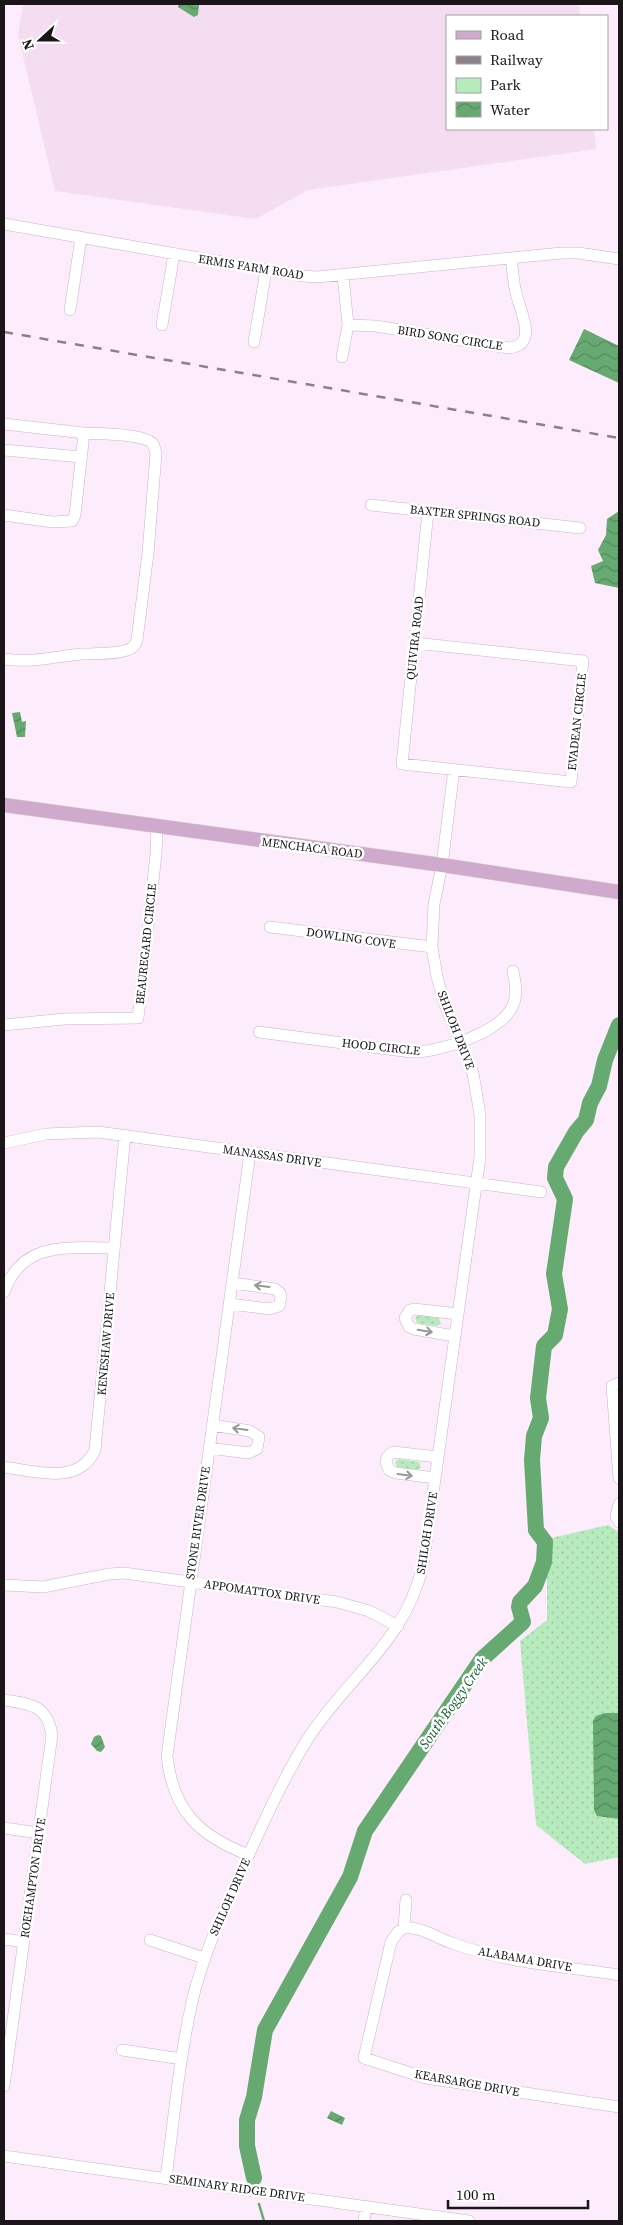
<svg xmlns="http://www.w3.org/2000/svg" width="623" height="2225" viewBox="0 0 623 2225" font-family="'Source Serif 4',serif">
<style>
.built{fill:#f4ddf1}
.green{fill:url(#green-dots)}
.pitch{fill:#b7ebbe}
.water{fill:url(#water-waves)}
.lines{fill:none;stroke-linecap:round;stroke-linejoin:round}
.stream{stroke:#66aa72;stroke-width:2.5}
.river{stroke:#66aa72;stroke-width:16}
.minor-casing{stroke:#c6b6c4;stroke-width:12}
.major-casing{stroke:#dbdada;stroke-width:15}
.minor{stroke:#fff;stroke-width:11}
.major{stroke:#d0aacd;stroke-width:14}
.rail{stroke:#8c808a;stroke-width:2.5;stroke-dasharray:9 9;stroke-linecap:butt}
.oneway{stroke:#989698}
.labels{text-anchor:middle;stroke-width:5;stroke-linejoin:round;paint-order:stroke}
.street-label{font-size:12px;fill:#1b151a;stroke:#fff}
.water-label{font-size:14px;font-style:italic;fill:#0f5c27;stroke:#fff}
</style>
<defs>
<pattern id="green-dots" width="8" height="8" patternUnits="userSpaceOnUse" patternTransform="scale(1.25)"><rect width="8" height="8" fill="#b7ebbe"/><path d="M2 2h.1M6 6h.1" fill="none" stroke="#9dc9a3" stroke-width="1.8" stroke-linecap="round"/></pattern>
<pattern id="water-waves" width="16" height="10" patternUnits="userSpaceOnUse" patternTransform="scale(1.25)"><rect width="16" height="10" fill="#66aa72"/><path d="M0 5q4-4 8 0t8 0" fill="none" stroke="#53895d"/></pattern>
</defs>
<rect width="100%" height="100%" fill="#fdecfb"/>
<path class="built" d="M23,4H579L580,16H447V129H594L596,149L308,190L256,219L55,191L18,35Z"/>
<path class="green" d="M418,1315L439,1318L441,1324L437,1326L417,1323L415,1318Z
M399,1459L419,1462L421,1468L417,1470L397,1467L395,1462Z
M608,1525L619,1532V1857L585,1864L536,1825L520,1641L547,1620V1539Z"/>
<path class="pitch" d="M615,1633L619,1635V1660L605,1653Z"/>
<path class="water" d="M179,4H199L198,15L194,17L178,7Z
M584,329L619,346V383L569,360Z
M619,511V588L595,583L591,566L603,561L598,550L606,535L607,519Z
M20,712L22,722L26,721L25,737H17L12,713Z
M605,1713H619V1819L597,1816L594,1810L593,1721L596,1716Z
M98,1735L101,1736L105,1747L101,1752L97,1751L91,1744L94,1737Z
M331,2111L345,2118L342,2125L327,2118Z"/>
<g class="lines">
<path class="stream" d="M259,2204L264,2221"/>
<path class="river" d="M254,2178L247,2146V2120L254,2097L265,2030L350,1877L365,1831L482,1659L523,1622L519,1607L520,1602L535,1586L544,1562L545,1542L536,1530L532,1460L534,1436L541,1418L538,1398L544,1346L555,1335L560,1309L554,1274L565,1199L555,1178L556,1167L576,1132L586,1120L590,1103L599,1086L605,1060L619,1025"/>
<g class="minor-casing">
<path id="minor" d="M4,224L303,276L317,277L562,253H578L619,259
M70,310L81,238
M162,325L174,254
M348,325L376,326L509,348C539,345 520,311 516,293C513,282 513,270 511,258
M254,342L266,270
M342,357L348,325L343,275
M4,424L84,433
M4,450L81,457
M371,505L580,528
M4,515L52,522L72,521L75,515L84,433C99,434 141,433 152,443C155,446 155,450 156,454L148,553L137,640C135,646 132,649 127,650C112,655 96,653 81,654C54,657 30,663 4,659
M415,643L583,661L571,782L402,764L428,512
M270,927L432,947
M4,1025L64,1019L138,1018L156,854L157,827
M259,1032L411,1052C439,1053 502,1032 513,1005C518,994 515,982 513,971
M4,1143L46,1134L98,1132L541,1192
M4,1292C23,1240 68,1248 114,1248
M230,1304L270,1309L279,1306L281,1297L280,1293L275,1289L233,1283
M454,1336L414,1329L409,1327L405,1318L410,1310L414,1309L458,1314
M619,1383L612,1386L619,1478
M209,1448L248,1453L257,1449L259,1437L250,1431L212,1425
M4,1467C34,1471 79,1486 95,1450L125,1135
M435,1478L396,1473L389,1470L386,1462L387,1457L393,1452L438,1457
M619,1504L616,1516L619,1522
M4,1585L43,1587L109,1574L124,1573L337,1602L369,1611L398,1626
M4,1700C31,1704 47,1705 52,1735L4,2086
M4,1828L39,1833
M249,1855C199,1836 173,1811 167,1756L250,1153
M406,1900L404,1928L398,1932L391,1942L364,2058L426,2078L619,2107
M404,1928C420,1926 437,1938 452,1943C505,1963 564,1966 619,1975
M4,1939L24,1942
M150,1940L204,1958
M122,2050L182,2059
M4,2156L469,2221
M166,2178C174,2119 179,2060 192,2002C204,1950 227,1903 249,1854C267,1815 284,1777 307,1740C347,1677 405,1643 423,1565L480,1157V1115L473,1073L444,1002L437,977L432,947L434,904L442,865L454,769
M364,2221L366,2206"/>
</g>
<g class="major-casing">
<path id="major" d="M4,805L442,865L619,892"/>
</g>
<use href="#minor" class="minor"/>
<use href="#major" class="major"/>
<path class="rail" d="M4,332L619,438"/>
</g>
<defs><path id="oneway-shaft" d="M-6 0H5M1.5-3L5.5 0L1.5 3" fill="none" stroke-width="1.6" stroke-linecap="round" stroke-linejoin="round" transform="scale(1.25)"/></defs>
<g class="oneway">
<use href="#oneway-shaft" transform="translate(262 1286) rotate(-173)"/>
<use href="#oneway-shaft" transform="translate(425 1331) rotate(9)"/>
<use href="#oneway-shaft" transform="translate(240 1429) rotate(-172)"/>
<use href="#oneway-shaft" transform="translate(405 1475) rotate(8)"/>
</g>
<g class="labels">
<g class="street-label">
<text transform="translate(251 267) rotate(9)" y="4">ERMIS FARM ROAD</text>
<text transform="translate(450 338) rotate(9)" y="4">BIRD SONG CIRCLE</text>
<text transform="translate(475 516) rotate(6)" y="4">BAXTER SPRINGS ROAD</text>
<text transform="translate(415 638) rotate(-84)" y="4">QUIVIRA ROAD</text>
<text transform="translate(577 722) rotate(-84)" y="4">EVADEAN CIRCLE</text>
<text transform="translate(312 848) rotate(7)" y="4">MENCHACA ROAD</text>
<text transform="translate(351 938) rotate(8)" y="4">DOWLING COVE</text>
<text transform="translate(146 944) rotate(-84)" y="4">BEAUREGARD CIRCLE</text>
<text transform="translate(456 1030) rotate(69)" y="4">SHILOH DRIVE</text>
<text transform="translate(381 1047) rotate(6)" y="4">HOOD CIRCLE</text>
<text transform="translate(272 1156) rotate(8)" y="4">MANASSAS DRIVE</text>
<text transform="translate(106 1344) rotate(-85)" y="4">KENESHAW DRIVE</text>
<text transform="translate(198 1523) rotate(-82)" y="4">STONE RIVER DRIVE</text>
<text transform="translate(427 1533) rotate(-81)" y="4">SHILOH DRIVE</text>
<text transform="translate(262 1592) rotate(8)" y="4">APPOMATTOX DRIVE</text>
<text transform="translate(33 1878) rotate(-82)" y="4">ROEHAMPTON DRIVE</text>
<text transform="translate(230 1897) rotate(-66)" y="4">SHILOH DRIVE</text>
<text transform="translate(525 1959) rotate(10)" y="4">ALABAMA DRIVE</text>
<text transform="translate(467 2083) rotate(10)" y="4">KEARSARGE DRIVE</text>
<text transform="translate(237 2188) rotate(8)" y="4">SEMINARY RIDGE DRIVE</text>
</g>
<g class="water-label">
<text transform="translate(453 1703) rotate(-55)" y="5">South Boggy Creek</text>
</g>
</g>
<rect width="623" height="2225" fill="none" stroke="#1b151a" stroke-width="10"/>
<rect x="446" y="15" width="162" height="115" fill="#ffffff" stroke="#a4a1a3"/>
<rect x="456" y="31" width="25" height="8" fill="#d0aacd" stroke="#a4a1a3"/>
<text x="490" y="40" font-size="15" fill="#1b151a">Road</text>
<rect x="456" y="56" width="25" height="8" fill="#8c808a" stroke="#a4a1a3"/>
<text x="490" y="65" font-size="15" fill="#1b151a">Railway</text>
<rect x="456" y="78" width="25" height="15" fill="#b7ebbe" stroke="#a4a1a3"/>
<text x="490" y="90" font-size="15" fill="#1b151a">Park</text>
<rect x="456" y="102" width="25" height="15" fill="url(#water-waves)" stroke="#a4a1a3"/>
<text x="490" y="115" font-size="15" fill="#1b151a">Water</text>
<g transform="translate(40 40) rotate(249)" stroke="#ffffff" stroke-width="4" paint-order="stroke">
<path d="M0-4L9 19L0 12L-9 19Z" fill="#1b151a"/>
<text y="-8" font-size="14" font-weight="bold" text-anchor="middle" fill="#1b151a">N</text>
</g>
<path d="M448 2200v8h140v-8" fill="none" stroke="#1b151a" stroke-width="2.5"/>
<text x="456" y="2200" font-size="15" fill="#1b151a" stroke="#ffffff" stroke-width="4" paint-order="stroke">100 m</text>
</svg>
